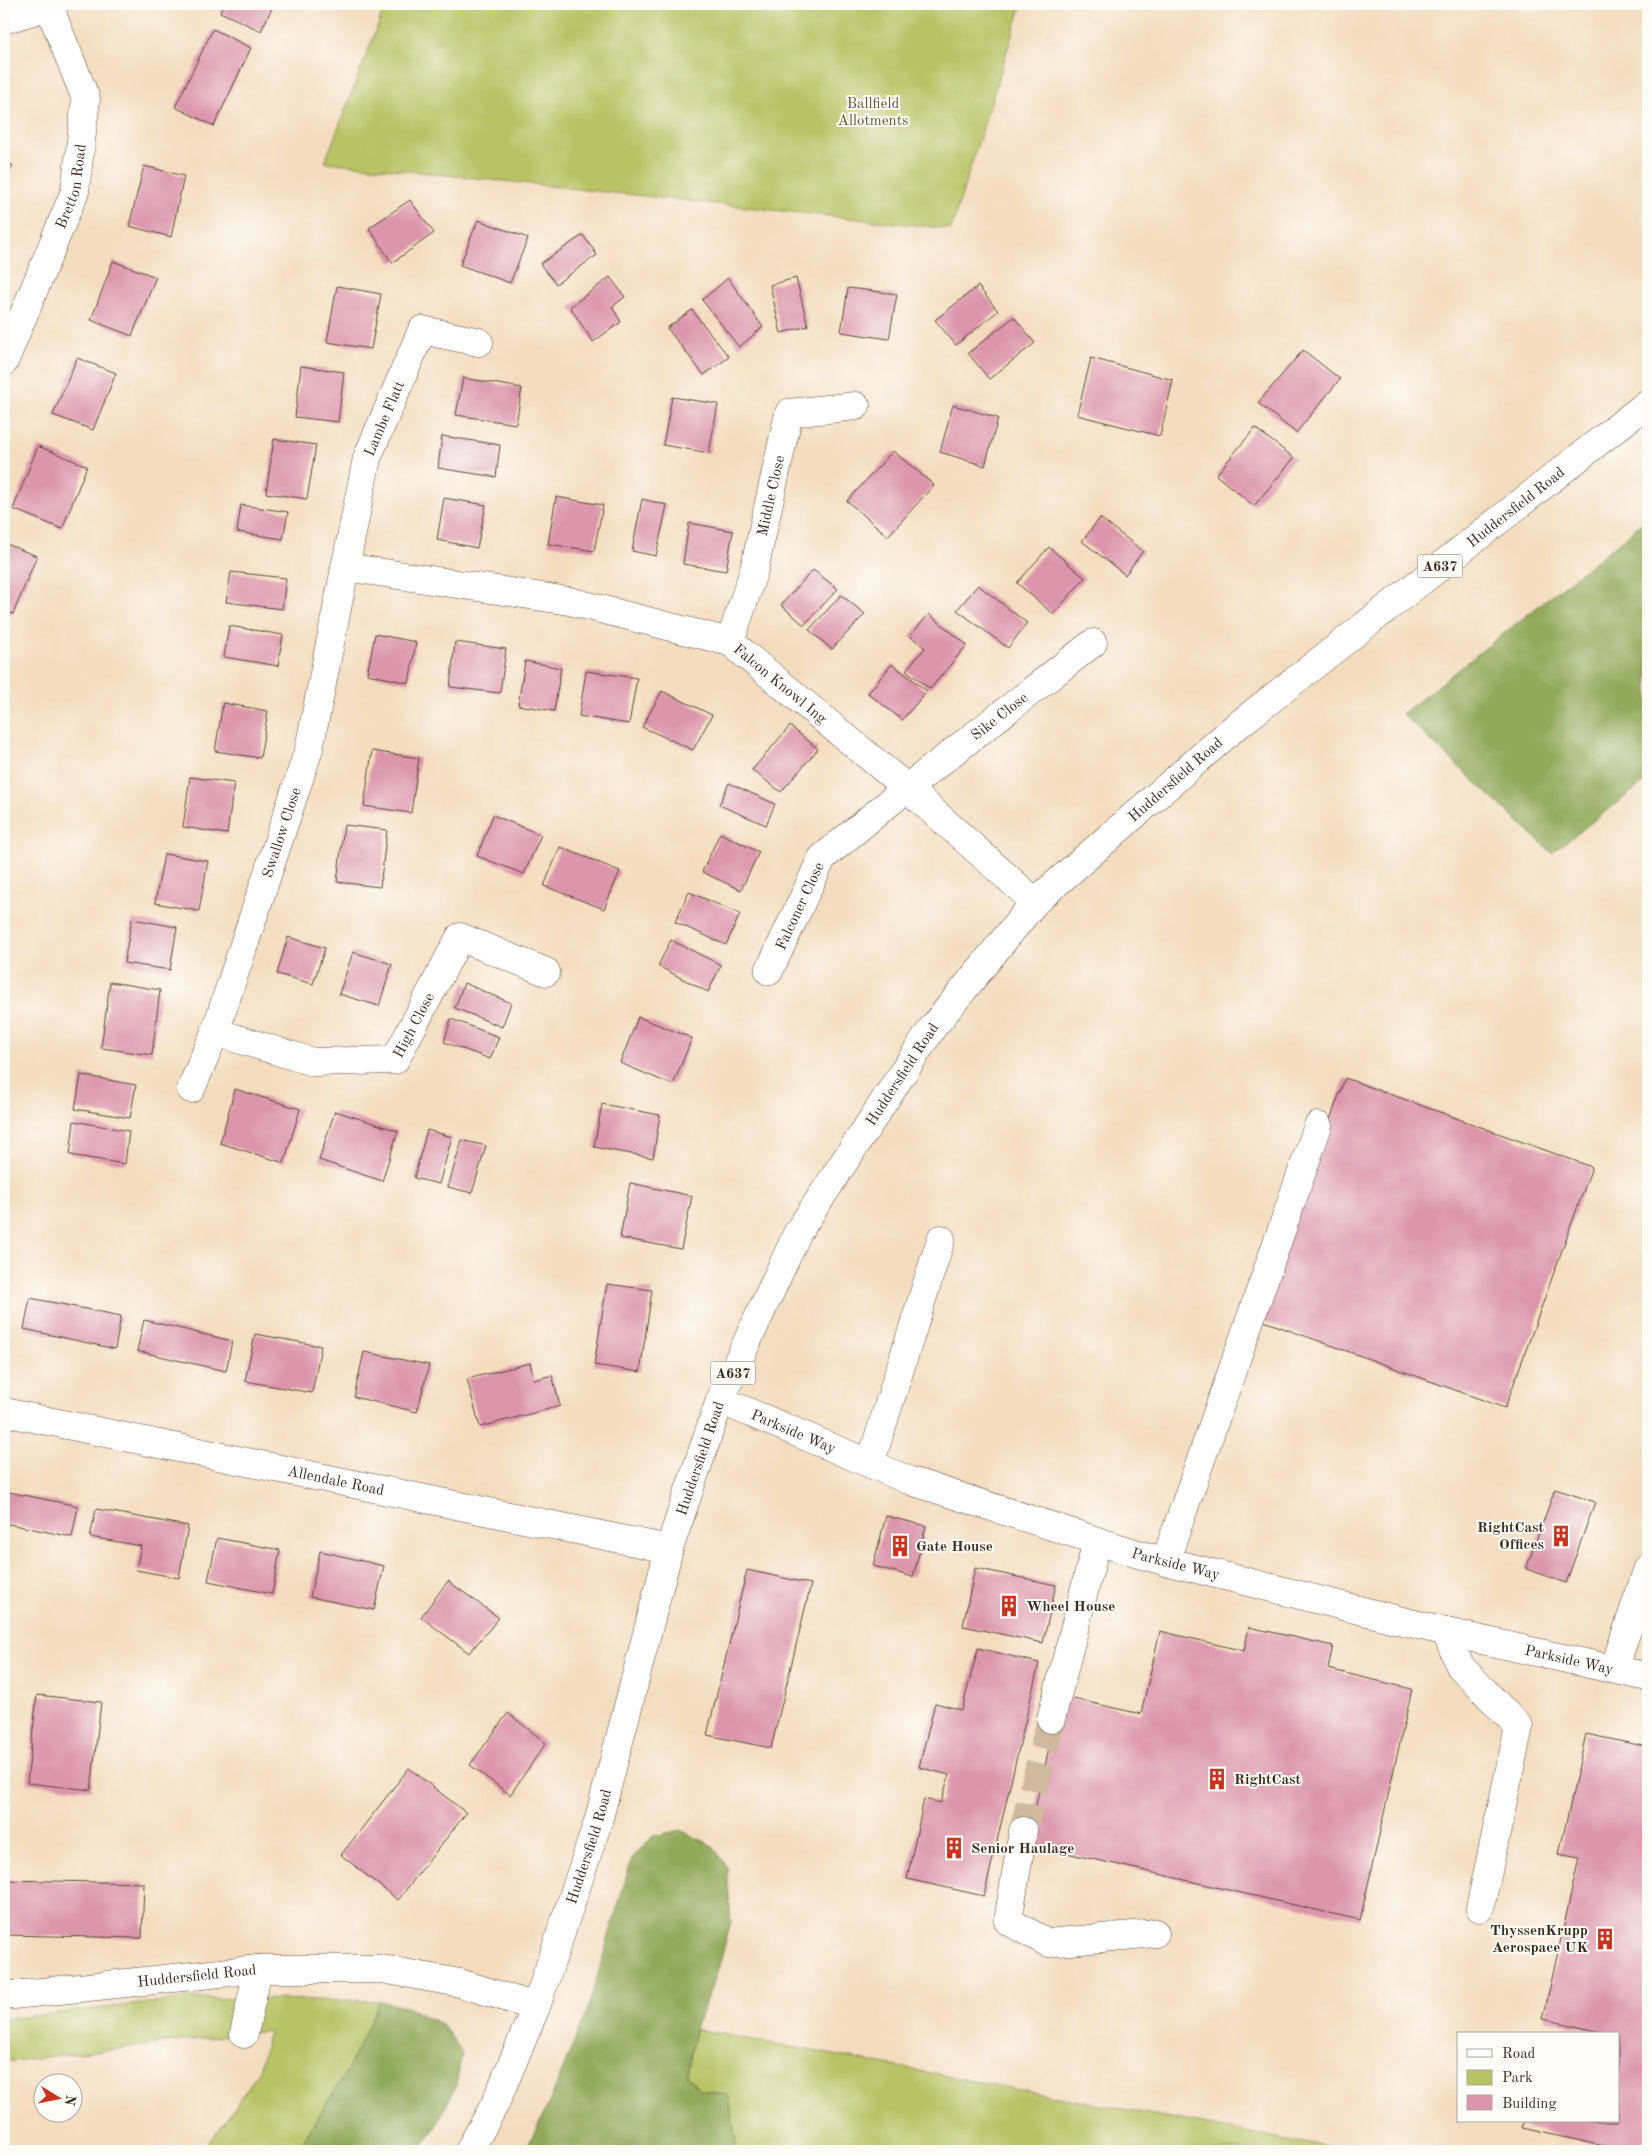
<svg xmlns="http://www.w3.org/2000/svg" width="1652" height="2155" viewBox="0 0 1652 2155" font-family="'Old Standard TT',serif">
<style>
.green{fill:#b7c365;stroke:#797642}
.forest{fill:#91a95a;stroke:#666a3c}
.building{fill:#dc96ab}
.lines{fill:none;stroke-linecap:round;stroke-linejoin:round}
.minor-tunnel{stroke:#cfb99f;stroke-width:28;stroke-dasharray:28 14;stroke-linecap:butt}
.minor-casing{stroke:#574536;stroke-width:29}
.highway-casing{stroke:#574536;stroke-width:29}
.minor{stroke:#fff;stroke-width:28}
.highway{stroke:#fff;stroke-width:28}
.labels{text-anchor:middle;stroke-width:4;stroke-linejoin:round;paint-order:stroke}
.shield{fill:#fdfcf7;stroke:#75695f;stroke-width:1}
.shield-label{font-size:14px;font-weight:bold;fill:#3b2a1e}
.park-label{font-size:15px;fill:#605833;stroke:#fdfcf7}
.street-label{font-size:15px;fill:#3b2a1e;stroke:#fdfcf7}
.poi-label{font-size:15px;font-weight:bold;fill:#3b2a1e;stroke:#fdfcf7;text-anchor:start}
</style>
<rect width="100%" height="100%" fill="#fdfcf7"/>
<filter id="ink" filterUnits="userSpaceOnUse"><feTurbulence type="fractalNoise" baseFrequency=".02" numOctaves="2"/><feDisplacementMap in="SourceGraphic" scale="10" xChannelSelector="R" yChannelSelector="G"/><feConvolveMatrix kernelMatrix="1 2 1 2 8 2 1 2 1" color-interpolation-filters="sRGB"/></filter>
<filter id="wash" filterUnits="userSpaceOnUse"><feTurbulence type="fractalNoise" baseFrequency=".0096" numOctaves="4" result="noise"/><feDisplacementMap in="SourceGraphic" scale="20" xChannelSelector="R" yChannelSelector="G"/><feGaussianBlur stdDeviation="1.12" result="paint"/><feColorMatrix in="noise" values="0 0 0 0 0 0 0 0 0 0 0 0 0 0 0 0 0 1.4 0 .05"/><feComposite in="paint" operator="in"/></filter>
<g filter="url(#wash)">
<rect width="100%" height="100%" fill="#f4ddbf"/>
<path class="green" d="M386,4H1022L951,229L325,162Z
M193,1998L380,2001L347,2071L297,2151H201L225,2123L259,2070L269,2031L4,2062V2019Z
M695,2029L1347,2151H737L729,2096L699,2089L687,2076Z"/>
<path class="forest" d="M1648,516V779L1552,853L1402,714L1628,535Z
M680,1830L713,1846L727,1867L731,1922L717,1973L695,2029L687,2075L699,2089L729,2096L737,2151H525L548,2105L587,2011L632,1858L653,1836Z
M380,2001L409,2008L443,2025L462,2053L456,2086L435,2128L419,2151H297L347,2071Z"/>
<g id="blocks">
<path class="building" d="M224,4H274L261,31L220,12Z
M213,29L251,48L214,126L175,107Z
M4,159L13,166L4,180Z
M144,166L184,176L171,237L129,226Z
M410,200L434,233L392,263L369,228Z
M478,220L528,238L510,283L460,265Z
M583,235L597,255L556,284L540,264Z
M113,261L156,277L132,336L91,320Z
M610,277L625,297L612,307L621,322L593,342L570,307Z
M728,278L763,327L739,347L702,300Z
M796,278L808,326L781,333L770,285Z
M337,286L381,294L371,349L327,342Z
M978,286L998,311L956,345L935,320Z
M848,288L897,294L889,339L841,332Z
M692,310L729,357L704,375L667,328Z
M1014,317L1035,343L989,379L968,353Z
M1303,350L1340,379L1296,433L1258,403Z
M77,358L116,373L93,430L53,415Z
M1091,358L1173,380L1160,436L1077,415Z
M301,366L344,372L338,422L295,417Z
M463,378L522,388L516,424L456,415Z
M672,397L718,404L709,453L663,445Z
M953,405L998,418L985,466L940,452Z
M1255,428L1294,458L1254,506L1216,475Z
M442,436L500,445L496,477L438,468Z
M274,439L316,445L307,499L266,493Z
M38,446L87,466L62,529L13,509Z
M893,451L934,485L888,536L847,501Z
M556,497L603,505L594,551L548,544Z
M444,498L486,505L477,548L437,540Z
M642,499L667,505L656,556L632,551Z
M241,505L288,512L283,539L237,532Z
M1100,518L1143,551L1125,575L1082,541Z
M689,523L733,531L726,571L683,564Z
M4,543L37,556L13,614L4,611Z
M1049,547L1085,578L1053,614L1017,583Z
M813,570L838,589L804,625L781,605Z
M231,572L286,578L282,609L226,602Z
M978,585L1027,623L1008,648L957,610Z
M841,595L865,614L832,649L809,630Z
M929,614L967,645L930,689L906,670L925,648L910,636Z
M229,626L283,635L278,666L224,657Z
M375,634L416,642L409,683L367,674Z
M455,642L506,649L500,693L450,687Z
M525,661L561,668L554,711L518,705Z
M892,664L927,691L902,720L868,693Z
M586,671L637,678L629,724L579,716Z
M662,691L712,715L693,750L642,727Z
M223,703L268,711L260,758L215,751Z
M790,726L818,749L781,792L752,770Z
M372,751L419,758L411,813L364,806Z
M190,777L234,783L227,834L183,827Z
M729,783L775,804L766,825L719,805Z
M493,815L541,835L524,874L477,856Z
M344,825L387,830L380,887L337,882Z
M720,833L759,852L741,890L702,872Z
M560,847L620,871L604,909L544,886Z
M164,854L208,861L199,911L155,903Z
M689,892L740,914L726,945L675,922Z
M132,919L177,927L170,970L124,963Z
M288,937L325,948L313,984L277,974Z
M671,940L721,965L708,992L658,966Z
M353,952L392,964L379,1006L339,994Z
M110,982L160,990L152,1055L101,1048Z
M464,983L511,1003L502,1027L455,1008Z
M638,1017L692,1038L673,1085L620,1063Z
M451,1019L499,1037L490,1059L444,1042Z
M81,1075L136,1085L130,1118L75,1109Z
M1345,1078L1592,1167L1505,1408L1258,1319Z
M235,1089L300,1109L284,1163L220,1143Z
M602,1104L660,1115L653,1158L594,1147Z
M335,1111L398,1131L382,1181L319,1160Z
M74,1121L129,1131L125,1164L70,1155Z
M427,1130L452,1137L439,1184L414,1178Z
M462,1140L486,1146L472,1193L448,1187Z
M630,1183L692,1196L681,1249L620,1238Z
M607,1284L652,1290L640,1372L594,1365Z
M30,1298L121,1316L115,1349L24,1329Z
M144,1320L232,1341L226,1371L137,1351Z
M255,1334L321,1346L312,1393L245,1381Z
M364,1352L429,1365L417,1412L354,1397Z
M530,1363L534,1380L552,1375L560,1406L480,1427L467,1379Z
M1555,1489L1595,1502L1566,1583L1526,1569Z
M4,1491L78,1506L72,1537L4,1523Z
M96,1509L188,1526L179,1578L136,1570L141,1546L90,1537Z
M886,1516L926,1526L913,1577L873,1566Z
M217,1538L280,1550L272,1594L208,1581Z
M320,1551L384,1566L374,1610L310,1597Z
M975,1568L1056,1585L1043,1643L963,1626Z
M747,1570L811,1584L771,1748L707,1735Z
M448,1581L499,1618L469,1653L421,1617Z
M1249,1627L1333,1646L1328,1669L1412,1689L1360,1920L1027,1844L1061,1696L1141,1714L1160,1631L1244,1651Z
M978,1648L1039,1663L984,1896L907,1879L924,1799L941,1803L949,1775L919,1767L935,1703L962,1710Z
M37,1695L101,1702L91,1790L27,1783Z
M508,1713L546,1743L510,1795L470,1765Z
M1586,1734L1648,1747V2151H1627L1522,2128L1524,2121H1618V2034H1610L1543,2019L1579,1858L1559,1854Z
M409,1768L466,1813L398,1900L341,1855Z
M4,1880L144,1883L142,1938L4,1935Z"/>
</g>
</g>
<g filter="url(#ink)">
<use href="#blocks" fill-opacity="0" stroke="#574536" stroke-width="1"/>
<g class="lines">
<path class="minor-tunnel" d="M1023,1831L1051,1719"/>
<g class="minor-casing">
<g id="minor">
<path d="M4,20L55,4"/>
<path id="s1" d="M4,362L75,191L86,99L48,4"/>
<path id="s2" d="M345,567L569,601L730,642L907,788L1035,902"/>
<path id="s3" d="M730,642L754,570L789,413L856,406"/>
<path id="s4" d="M769,971L822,858L907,788L1093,643"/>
<path id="s5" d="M215,1032L313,1062L395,1060L460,937L546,972"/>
<path id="s6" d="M191,1089L215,1032L309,749L367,458L422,330L479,342"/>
<path id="s7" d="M720,1400L908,1480L1141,1555L1446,1632L1648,1677"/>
<path id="s8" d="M4,1412L669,1549"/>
<path d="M870,1464L941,1239"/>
<path d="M1165,1562L1318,1126"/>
<path d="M1446,1632L1460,1666L1519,1727L1480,1908"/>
<path d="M1614,1669L1648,1568"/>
<path d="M1051,1719L1097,1541"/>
<path d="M1023,1831L1008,1921L1048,1943L1155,1933"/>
<path id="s9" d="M4,1996L258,1969H382L460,1983L536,2007"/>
<path d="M244,2034L258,1969"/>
</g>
</g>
<g class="highway-casing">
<g id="highway">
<path id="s10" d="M469,2151L495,2104L536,2007L598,1822L669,1549L720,1400L798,1232L933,1027L1035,902L1233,729L1648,403"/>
</g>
</g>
<use href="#minor" class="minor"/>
<use href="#highway" class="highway"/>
</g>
</g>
<defs>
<g id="building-bare" transform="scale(1.725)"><path d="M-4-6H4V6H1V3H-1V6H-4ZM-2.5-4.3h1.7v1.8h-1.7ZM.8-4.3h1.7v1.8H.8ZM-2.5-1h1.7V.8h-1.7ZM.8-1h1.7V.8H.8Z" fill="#c8321e" stroke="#fdfcf7" stroke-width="2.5" paint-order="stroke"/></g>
</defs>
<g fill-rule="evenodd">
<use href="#building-bare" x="1561" y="1536"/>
<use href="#building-bare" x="900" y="1546"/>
<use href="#building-bare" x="1009" y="1606"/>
<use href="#building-bare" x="1217" y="1779"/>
<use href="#building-bare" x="954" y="1848"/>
<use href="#building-bare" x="1605" y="1939"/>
</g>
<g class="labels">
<g class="shield">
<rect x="1417.5" y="554.5" width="45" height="23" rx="4"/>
<rect x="710.5" y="1361.5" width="45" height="23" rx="4"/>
</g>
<g class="shield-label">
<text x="1440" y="571">A637</text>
<text x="733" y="1378">A637</text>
</g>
<g class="park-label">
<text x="873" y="108">Ballfield<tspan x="873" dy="17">Allotments</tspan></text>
</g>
<g class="street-label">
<text dy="5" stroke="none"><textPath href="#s1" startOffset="189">Bretton Road</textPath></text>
<text dy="5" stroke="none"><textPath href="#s6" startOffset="700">Lambe Flatt</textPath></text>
<text dy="5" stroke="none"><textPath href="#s3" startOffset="152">Middle Close</textPath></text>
<text dy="5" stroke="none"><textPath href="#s10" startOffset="2008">Huddersfield Road</textPath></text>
<text dy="5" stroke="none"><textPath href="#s2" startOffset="458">Falcon Knowl Ing</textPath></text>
<text dy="5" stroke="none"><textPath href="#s4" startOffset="352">Sike Close</textPath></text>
<text dy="5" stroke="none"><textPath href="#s10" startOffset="1572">Huddersfield Road</textPath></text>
<text dy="5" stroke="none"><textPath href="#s6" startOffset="272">Swallow Close</textPath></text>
<text dy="5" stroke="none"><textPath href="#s4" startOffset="72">Falconer Close</textPath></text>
<text dy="5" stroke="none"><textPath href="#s5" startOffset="224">High Close</textPath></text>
<text dy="5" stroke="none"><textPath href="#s10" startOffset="1168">Huddersfield Road</textPath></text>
<text dy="5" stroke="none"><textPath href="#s7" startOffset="80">Parkside Way</textPath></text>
<text dy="5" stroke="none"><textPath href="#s10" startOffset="732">Huddersfield Road</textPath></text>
<text dy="5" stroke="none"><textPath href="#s8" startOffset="339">Allendale Road</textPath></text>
<text dy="5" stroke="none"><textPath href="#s7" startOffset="485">Parkside Way</textPath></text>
<text dy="5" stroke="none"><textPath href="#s7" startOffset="890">Parkside Way</textPath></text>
<text dy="5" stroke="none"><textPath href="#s10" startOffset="328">Huddersfield Road</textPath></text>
<text dy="5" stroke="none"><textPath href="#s9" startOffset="194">Huddersfield Road</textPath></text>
</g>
<g class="poi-label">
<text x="1544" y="1532" text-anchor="end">RightCast<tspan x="1544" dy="17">Offices</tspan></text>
<text x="916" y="1551">Gate House</text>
<text x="1026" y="1611">Wheel House</text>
<text x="1234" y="1784">RightCast</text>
<text x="971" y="1853">Senior Haulage</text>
<text x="1588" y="1935" text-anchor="end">ThyssenKrupp<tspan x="1588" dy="17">Aerospace UK</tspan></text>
</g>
</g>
<rect width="1652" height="2155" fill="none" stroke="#fdfcf7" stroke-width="20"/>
<rect x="1457" y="2032" width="162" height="90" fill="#fdfcf7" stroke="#afa8a0"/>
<rect x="1467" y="2049" width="25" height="8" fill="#ffffff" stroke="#afa8a0"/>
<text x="1502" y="2058" font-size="15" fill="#3b2a1e">Road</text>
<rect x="1467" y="2070" width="25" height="15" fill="#b7c365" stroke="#afa8a0"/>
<text x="1502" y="2082" font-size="15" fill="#3b2a1e">Park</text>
<rect x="1467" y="2095" width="25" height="15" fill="#dc96ab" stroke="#afa8a0"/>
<text x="1502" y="2108" font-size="15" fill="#3b2a1e">Building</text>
<g transform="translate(58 2098) rotate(100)"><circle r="24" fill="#fdfcf7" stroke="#afa8a0"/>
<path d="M0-4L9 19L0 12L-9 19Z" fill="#c8321e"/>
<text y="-8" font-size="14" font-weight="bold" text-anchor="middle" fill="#3b2a1e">N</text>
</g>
</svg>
